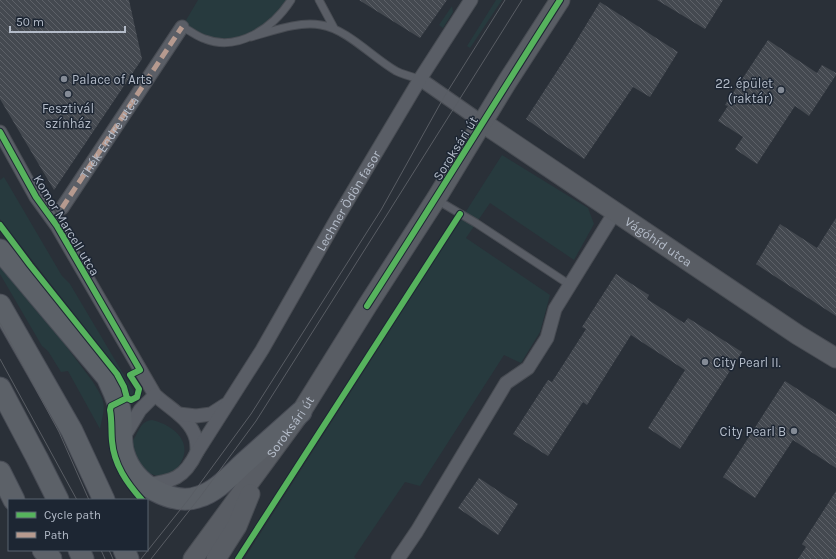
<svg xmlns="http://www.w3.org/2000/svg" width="836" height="559" viewBox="0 0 836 559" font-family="Karla,sans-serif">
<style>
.green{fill:#273a3e}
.building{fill:url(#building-back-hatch)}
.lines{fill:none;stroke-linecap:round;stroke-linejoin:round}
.lane-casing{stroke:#484c53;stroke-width:9}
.street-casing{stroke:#484c53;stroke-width:15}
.secondary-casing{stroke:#484c53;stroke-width:21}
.primary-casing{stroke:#484c55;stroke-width:23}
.lane{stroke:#5a5e66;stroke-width:7}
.street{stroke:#5a5e66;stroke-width:13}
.secondary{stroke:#595d64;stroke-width:19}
.primary{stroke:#5c6168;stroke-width:21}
.tram{stroke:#595d64;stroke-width:1}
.quiet{stroke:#b69a8f;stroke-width:5;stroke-dasharray:10 5;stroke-linecap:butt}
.cycleway-casing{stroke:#1d2633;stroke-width:8}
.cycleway{stroke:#56b35d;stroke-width:6}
.poi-dot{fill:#848b96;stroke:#1d2633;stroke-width:1.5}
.labels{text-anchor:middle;stroke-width:3;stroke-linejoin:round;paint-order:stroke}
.poi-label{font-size:13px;fill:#b4bcc9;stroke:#1d2633;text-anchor:start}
.street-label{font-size:13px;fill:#b4bcc9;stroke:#1d2633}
</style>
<defs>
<pattern id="building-back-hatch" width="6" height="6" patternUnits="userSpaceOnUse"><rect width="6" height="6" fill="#444950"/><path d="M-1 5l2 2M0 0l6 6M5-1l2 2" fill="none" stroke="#5d6168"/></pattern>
</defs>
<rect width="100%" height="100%" fill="#2a3038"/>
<path class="green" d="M198,0H291L287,6L251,37L220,43L182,27Z
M496,0H502L470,48L467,46Z
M452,6L453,12L443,28L439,25Z
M502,155L588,208L594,224L574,260L490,203L466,238L550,295L540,332L521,363L504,355L420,486L405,482L354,557L356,559H244Z
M4,177L62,276L70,284L134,392L132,396L128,394L126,386L118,370L0,219V180Z
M0,258L93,382C107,404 105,405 100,429L68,371L61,372L48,351L42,346L0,274Z
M152,420C170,424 192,439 182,460C180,464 178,469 173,472C161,481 145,474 136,462C134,459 134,454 133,450C133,448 132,446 132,444C132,441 136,436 137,433C141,426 143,421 152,420Z"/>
<path class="building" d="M0,0H129L142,59L54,190L0,99Z
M359,0H447L420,38Z
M657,0H723L705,29Z
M600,2L678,52L650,97L633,87L584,159L526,119L572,48Z
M768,40L817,73L822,65L836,73V75L809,116L795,106L757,164L735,149L743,137L718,121L728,106L725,105Z
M836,218V316L756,264L780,224L817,248Z
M616,274L649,295L647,299L684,323L688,318L742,352L680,449L648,428L685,370L631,335L587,405L583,402L548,456L513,434L548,380L552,382L586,329L582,327Z
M785,381L836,414V468L793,440L755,498L723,477Z
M479,478L518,504L498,535L458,508Z
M836,491V559H798L806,547L802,544Z"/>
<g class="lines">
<g class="lane-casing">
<path id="lane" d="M319,0L334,28
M186,29C192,32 198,37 205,39C238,52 273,28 291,0
M251,37C273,31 298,21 321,25C347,29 373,58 396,71C404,75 412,77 420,79
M437,200L476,223L570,285"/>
</g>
<g class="street-casing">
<g id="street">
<path d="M420,79L483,123"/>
<path d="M0,132L36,197L57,226L155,395C169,408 191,419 196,439C197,443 197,448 197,452"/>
<path id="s1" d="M62,208L182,27"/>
<path d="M179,414L196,416L211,414L225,405"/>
<path d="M122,440L140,410L155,395"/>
<path id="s2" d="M145,485C173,481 184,479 197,452L262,350L339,215L420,79L471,0"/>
<path d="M398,559L417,531L506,383L528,368L547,338L555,309L615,212"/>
</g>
</g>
<g class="secondary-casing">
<g id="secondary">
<path id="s3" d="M483,123L798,335L836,358"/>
<path id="s4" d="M193,559L301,412L367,306L436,199L507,82L560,0"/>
<path d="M216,559L237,526L250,494"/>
</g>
</g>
<g class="primary-casing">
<path id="primary" d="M0,250L107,377C113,390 120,403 121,417C122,429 120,442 124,454C129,470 140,482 154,490C167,497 184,502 198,497C216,492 231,475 244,463C263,446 282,429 301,412
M0,305L72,431L104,500
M0,388L37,458L58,500
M0,472L14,500
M43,550L51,559
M79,550L83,559
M124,550L128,559"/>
</g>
<use href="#lane" class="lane"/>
<use href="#street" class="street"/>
<use href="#secondary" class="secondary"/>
<use href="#primary" class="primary"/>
<path class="tram" d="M0,323L59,432L89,500
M0,359L77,500
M101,550L105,559
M109,550L113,559
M141,559L188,500L251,414L381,210L444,97L505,0
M151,559L200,497L256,421L388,213L522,0"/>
<path class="quiet" d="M62,208L182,27"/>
<g class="cycleway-casing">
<path id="cycleway" d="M0,132L36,197L57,226L140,370L130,375L139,389L137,397L131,400L127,398
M0,225L30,265L117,374L124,387L127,398
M367,306C432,205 495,102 560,0
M127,398L111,406L110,410C112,420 111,430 112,441C114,465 127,483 142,500
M238,559L460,214"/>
</g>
<use href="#cycleway" class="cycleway"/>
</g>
<g class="poi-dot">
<circle cx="64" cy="79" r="4"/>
<circle cx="781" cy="90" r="4"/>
<circle cx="68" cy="94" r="4"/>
<circle cx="705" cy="362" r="4"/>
<circle cx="794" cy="431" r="4"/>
</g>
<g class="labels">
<g class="poi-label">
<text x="72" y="84">Palace of Arts</text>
<text x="773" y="88" text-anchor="end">22. épület<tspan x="773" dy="15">(raktár)</tspan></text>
<text x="68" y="113" text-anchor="middle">Fesztivál<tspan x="68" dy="15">színház</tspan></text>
<text x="713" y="367">City Pearl II.</text>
<text x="786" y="436" text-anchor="end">City Pearl B</text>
</g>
<g class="street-label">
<text dy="5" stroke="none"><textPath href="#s1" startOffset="85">Thék Endre utca</textPath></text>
<text transform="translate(455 148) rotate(-58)" y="5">Soroksári út</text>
<text dy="5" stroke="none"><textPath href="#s2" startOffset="359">Lechner Ödön fasor</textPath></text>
<text transform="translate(67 225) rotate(59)" y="5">Komor Marcell utca</text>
<text dy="5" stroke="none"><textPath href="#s3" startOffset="212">Vágóhíd utca</textPath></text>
<text dy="5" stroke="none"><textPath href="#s4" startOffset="164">Soroksári út</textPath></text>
</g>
</g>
<rect x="8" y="499" width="140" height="52" fill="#1d2633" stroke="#59626f"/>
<rect x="16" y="512" width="20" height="6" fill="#56b35d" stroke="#59626f"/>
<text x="44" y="519" font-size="12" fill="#b4bcc9">Cycle path</text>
<rect x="16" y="532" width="20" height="6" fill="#b69a8f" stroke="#59626f"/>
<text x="44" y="539" font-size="12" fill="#b4bcc9">Path</text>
<path d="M10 26v6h115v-6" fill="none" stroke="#b4bcc9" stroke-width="2"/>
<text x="16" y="26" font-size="12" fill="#b4bcc9" stroke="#1d2633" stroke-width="3" paint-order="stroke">50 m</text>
</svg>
